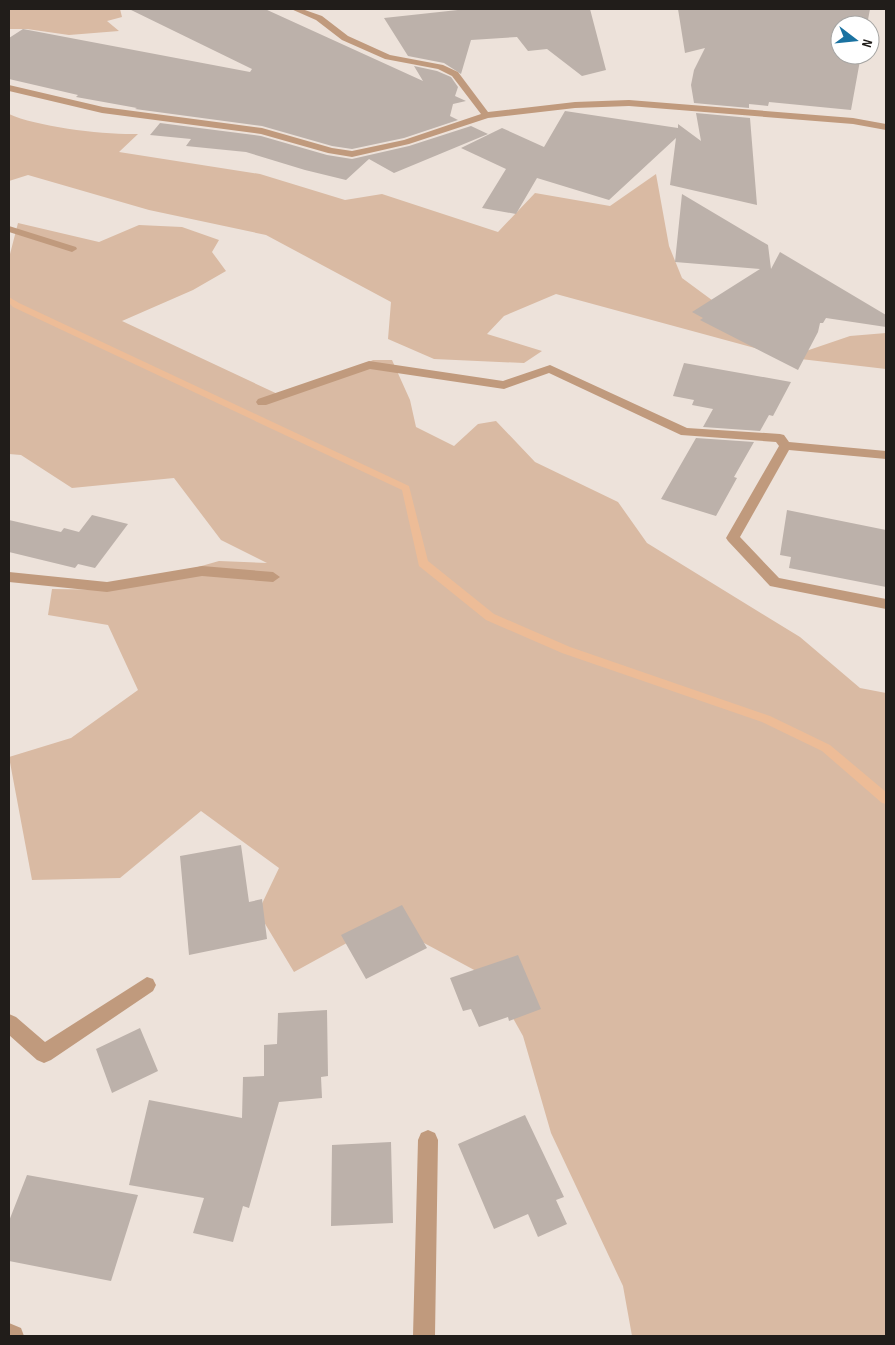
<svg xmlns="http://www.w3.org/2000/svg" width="895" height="1345" viewBox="0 0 895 1345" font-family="'Sofia Sans Condensed',sans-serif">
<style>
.green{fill:#d9baa3}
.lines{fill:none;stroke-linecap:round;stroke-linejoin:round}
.stream{fill:#edbc97;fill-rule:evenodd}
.building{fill:#bcb1aa}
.minor{fill:#c09a7d;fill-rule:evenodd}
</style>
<rect width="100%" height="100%" fill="#ede2da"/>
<path class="green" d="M9,9H120L122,17L107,21L119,31L69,35L27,29H9Z
M9,114C37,127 106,135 138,134L119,152L260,174L345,200L382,194L498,232L535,193L610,206L656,174L669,246L682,278L766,340L806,351L850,336L886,333V369L792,358L556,294L504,316L487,334L542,351L524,363L434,359L388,339L391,302L266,235L149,210L28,175L9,181Z
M18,223L99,242L139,225L182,227L219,240L212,252L226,271L193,290L122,321L282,396L329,382L373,360H392L410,400L416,427L454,446L478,424L496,421L535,462L618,502L647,543L800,637L860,688L886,693V1336H632L623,1286L551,1133L523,1036L491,979L385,922L294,972L258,912L279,868L201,811L120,878L32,880L9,757L71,738L138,690L108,625L48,615L52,589L117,590L219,561L267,563L221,540L174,478L72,488L21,455L9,454V258Z"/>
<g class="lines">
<path class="stream" d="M9,297L19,303L409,486L428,561L494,614L570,647L770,716L830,745L886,792V804L882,803L822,751L762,722L562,653L486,620L419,566L402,490L13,307L9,303Z"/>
</g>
<path class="building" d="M129,9H265L423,81L414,66L437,71L451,77L458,87L455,96L466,101L453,104L450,116L458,120L404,138L352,149L332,146L262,126L135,109L137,108L76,97L78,95L9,79V38L23,29L250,72L252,69Z
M467,9H590L606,70L582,76L547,49L528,51L517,37L471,40L461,74L444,63L408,56L384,18Z
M678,9H870L867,25H840V55H861L851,110L769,102L768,106L749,104V108L694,103L691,85L694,70L705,48L685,53Z
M565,111L678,128V124L701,141L696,113L750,118L757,205L670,185L676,138L609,200L537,178L516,214L482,208L506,169L461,148L502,128L544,147Z
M160,123L261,136L327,155L352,159L409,146L471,126L488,134L394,173L369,159L346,180L305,170L246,152L186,146L191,139L150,135Z
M682,194L768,245L771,269L780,252L886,315V327L826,318L823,323H820L818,332L798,370L700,320L703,318L692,312L760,269L675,262Z
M684,363L791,382L773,416L769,415L760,431L703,427L713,409L692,405L694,400L673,396Z
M696,438L754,442L734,477L737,478L716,516L661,499Z
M787,510L886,530V587L789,568L791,557L780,555Z
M92,515L128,524L95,568L78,564L75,568L9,552V520L61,532L64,528L79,532Z
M241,845L249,902L262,899L267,939L189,955L180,856Z
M402,905L427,948L366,979L341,935Z
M518,955L541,1009L509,1021L508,1017L479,1027L471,1009L463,1011L450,978Z
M327,1010L328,1076L321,1077L322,1098L279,1102L249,1208L243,1206L233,1242L193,1233L204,1198L129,1185L149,1100L242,1118L243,1077L264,1076V1045L277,1044L278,1013Z
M140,1028L158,1071L112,1093L96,1049Z
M525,1115L564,1197L556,1200L567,1224L538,1237L528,1214L494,1229L458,1144Z
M391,1142L393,1223L331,1226L332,1145Z
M27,1175L138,1195L111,1281L9,1261V1221Z"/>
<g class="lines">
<path class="minor" d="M291,9H302L322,16L348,36L390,55L443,65L458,72L488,112L575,102L629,100L853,118L886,124V130L853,124L629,106L575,108L488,118L409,144L352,157L328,153L261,134L102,113L9,91V85L103,107L262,128L332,148L352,151L404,140L481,114L452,76L438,69L385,59L342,40L316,20Z
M9,226L76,247L77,249L72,252L9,232Z
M369,361L503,381L550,365L687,428L780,434L784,435L789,442L886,451V459L789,450L740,537L779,578L886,599V609L770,586L728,541L726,538L779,446L776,442L681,435L549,373L504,389L370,369L266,405H258L256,402L258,399Z
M202,566L273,572L280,577L273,582L202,576L107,592L9,582V572L107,582Z
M147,977L153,979L156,985L153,991L51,1060L44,1063L37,1060L9,1035V1014L16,1017L45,1042Z
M428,1130L435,1133L438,1140L435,1336H413L418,1140L421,1133Z
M9,1323L21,1328L24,1336H9Z"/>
</g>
<rect width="895" height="1345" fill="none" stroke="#211d1a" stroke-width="20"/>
<g transform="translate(855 40) rotate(106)"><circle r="24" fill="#ffffff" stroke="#a6a5a3"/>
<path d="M0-4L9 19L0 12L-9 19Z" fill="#1a72a1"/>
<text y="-8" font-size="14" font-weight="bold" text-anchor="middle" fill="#211d1a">N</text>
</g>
</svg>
